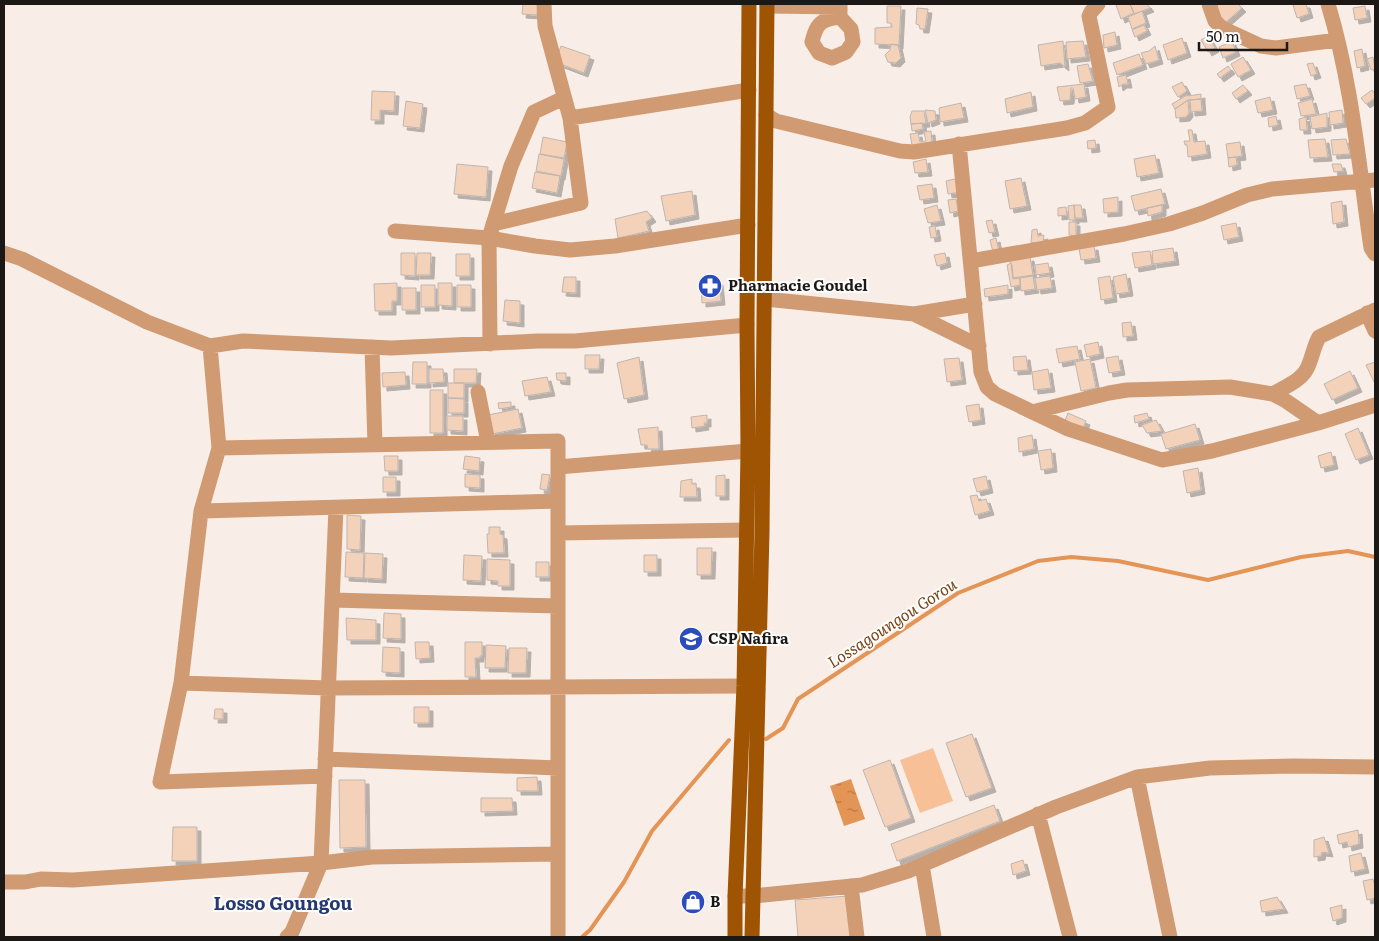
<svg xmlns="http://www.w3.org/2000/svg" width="1379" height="941" viewBox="0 0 1379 941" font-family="Literata,serif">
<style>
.green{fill:#f8c097}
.water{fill:url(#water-ripples)}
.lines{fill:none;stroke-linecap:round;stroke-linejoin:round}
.stream{stroke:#e49455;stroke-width:4}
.building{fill:#f4d2ba;stroke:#bfb5af;filter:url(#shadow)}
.minor{stroke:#d09a73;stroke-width:15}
.major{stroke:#9f5403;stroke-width:15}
.labels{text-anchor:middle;stroke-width:4;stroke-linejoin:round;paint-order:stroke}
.poi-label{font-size:15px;font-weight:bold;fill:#1c1816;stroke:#fefefe;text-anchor:start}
.water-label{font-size:16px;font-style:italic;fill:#794417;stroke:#fefefe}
.quarter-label{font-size:18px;font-weight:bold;fill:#253870;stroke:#fefefe}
</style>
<defs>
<pattern id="water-ripples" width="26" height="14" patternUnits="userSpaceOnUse" patternTransform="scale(1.25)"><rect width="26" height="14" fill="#e49455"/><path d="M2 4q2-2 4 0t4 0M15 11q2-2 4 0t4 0" fill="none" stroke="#b87845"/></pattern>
<filter id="shadow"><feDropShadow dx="4" dy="4" stdDeviation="0" flood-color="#0004"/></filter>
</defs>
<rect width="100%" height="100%" fill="#f9eee7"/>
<path class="green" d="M933,748L953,801L920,813L900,760Z"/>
<path class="water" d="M851,779L865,819L844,826L830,786Z"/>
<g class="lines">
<path class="stream" d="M766,739L783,728L798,699L958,593L1038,561L1071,557L1118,561L1208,580L1301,557L1348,551L1375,557
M582,937L590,930L624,882L652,831L729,740"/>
</g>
<path class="building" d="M523,4H538L537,15L522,14Z
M1119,4H1130L1134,13L1121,19L1116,5Z
M1130,4H1147L1150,8L1134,14Z
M1219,4H1238L1242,8L1225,23L1213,10Z
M1296,4H1306L1309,14L1297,18L1293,5Z
M887,6H901L899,45L875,44V28L892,27L891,23H887Z
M1365,6L1367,18L1355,20L1353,8Z
M917,8L928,9L925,29H920L919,25L916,24Z
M1142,11L1146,23L1132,29L1128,17Z
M1144,25L1147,31L1135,37L1132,30Z
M1115,32L1117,45L1104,48L1103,35Z
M1208,36L1215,48L1208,52L1201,40Z
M1182,38L1187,53L1168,60L1163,45Z
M1063,41L1065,67L1060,63L1041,66L1038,45Z
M1083,41L1086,57L1067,59L1066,42Z
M1232,41L1236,52L1223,58L1219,47Z
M891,44L898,45L901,58L896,63L888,62L885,55L890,50Z
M561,46L590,56L584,73L555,62Z
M1155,46L1159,60L1146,64L1141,53L1149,51Z
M1362,49L1365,66L1357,68L1354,51Z
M1139,54L1143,65L1117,75L1113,63Z
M1243,57L1251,70L1238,77L1231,64Z
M1373,57L1375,69L1371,70L1367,59Z
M1313,63L1317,74L1311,76L1307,64Z
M1088,64L1093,81L1080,83L1077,66Z
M1228,66L1231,70L1220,78L1217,74Z
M1126,75L1128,84H1123L1119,87L1117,77Z
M1182,82L1187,91L1178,97L1172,87Z
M1084,84L1086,97L1075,99L1073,88H1071L1070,100L1060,101L1057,87Z
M1306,84L1310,96L1297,99L1294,86Z
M1243,85L1248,91L1236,99L1232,93Z
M1372,90L1375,94V98L1366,104L1361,98Z
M372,91L395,92L394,111L380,110V120H371Z
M1031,92L1033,107L1007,113L1005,99Z
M1201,94V99L1188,100L1175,109L1172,104L1187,95L1188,96Z
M1270,97L1273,110L1258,113L1255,101Z
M1201,99L1202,111L1191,112L1190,100Z
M1312,99L1316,114L1301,116L1298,103Z
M1188,100L1189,113L1186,117L1176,118L1175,109Z
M406,101L423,104L420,128L403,126Z
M961,103L964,118L940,122L939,108Z
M925,110L935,111L936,120L928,123Z
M1342,110L1343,123L1330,125L1329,112Z
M912,111H924L926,123L911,124L910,117Z
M1327,113V127L1312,129L1310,117Z
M1276,116L1278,125L1269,127L1268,118Z
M1306,117L1307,130H1300L1299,119Z
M922,123L923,129L912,131L911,124Z
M1188,130H1192L1194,142L1205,141L1207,154L1188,157L1187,145H1185L1184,141H1190Z
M931,131L932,142L912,145L910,134L918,133L920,142L926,141L924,132Z
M543,137L567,142L564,158L540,154Z
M1325,139L1328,157L1310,158L1308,140Z
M1346,139L1350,154L1333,155L1331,140Z
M1095,140L1096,148L1088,149L1087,141Z
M1240,142L1242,156L1228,158L1226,144Z
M539,154L564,159L561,176L536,171Z
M1155,155L1159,173L1137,177L1134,159Z
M1236,157L1237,165L1229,167L1228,158Z
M926,159L928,172L915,173L913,162Z
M457,164L488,167L486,197L454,194Z
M1332,164H1341L1343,171L1334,172Z
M535,172L560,176L557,193L532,188Z
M959,178L962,192L948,194L946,181Z
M1021,178L1027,206L1010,209L1005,181Z
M932,184L934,198L920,200L917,186Z
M1161,189L1165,204L1135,211L1131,196Z
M692,191L695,215L666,221L661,196Z
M1118,197V212L1104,213L1103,199Z
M956,199L958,211L950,213L948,200Z
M1342,201L1344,222L1333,224L1331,203Z
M937,205L941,221L928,223L924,209Z
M1074,205L1075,220H1069L1068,206Z
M1074,205H1081L1083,218H1075Z
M1162,205V212L1148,216L1147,208Z
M1066,207L1067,215L1058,216V208Z
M647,211L652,218L646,222L649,231L618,238L615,219Z
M992,220L995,232L989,233L986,221Z
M1069,222H1076V236L1069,235Z
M1236,223L1239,237L1224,240L1221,226Z
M935,226L937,237L931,238L929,227Z
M1037,229L1038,236L1044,235L1043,243H1031L1032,230Z
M996,238L999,251L993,252L990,240Z
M1094,246L1096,258L1081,260L1079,248Z
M1173,248L1175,261L1153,264L1152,251Z
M1150,251L1152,265L1135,268L1132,253Z
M401,253H415V276L401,275Z
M417,253H431L430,275H416Z
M945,253L947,263L937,266L934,255Z
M456,254H470V276H456Z
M1030,257L1033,275L1013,278L1012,265L1008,259Z
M1011,263L1013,279L1020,278V285L1011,287L1007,265Z
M1048,263L1050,273L1036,275L1035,265Z
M1126,274L1129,292L1116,294L1113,277Z
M1033,276L1035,289L1021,291L1020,278Z
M1050,276L1052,288L1037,290L1035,278Z
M1110,276L1113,298L1101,300L1098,278Z
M564,277H576V293L562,292Z
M719,281L721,301L702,303L701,283Z
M397,283V301H392V311H375L374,284Z
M438,283H452V306L438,305Z
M421,285H435V307H421Z
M457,285H471V307H457Z
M1008,285V294L985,297L984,289Z
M402,288H416V310H402Z
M505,300L520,301V323L503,321Z
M1131,322L1133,336L1123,337L1122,323Z
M1098,342L1100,354L1087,357L1084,345Z
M1077,346L1080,359L1059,363L1056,349Z
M585,355H600L599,369H585Z
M1026,356L1028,370L1014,371L1013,357Z
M1118,356L1121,371L1109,373L1106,358Z
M639,357L644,395L624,399L617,363Z
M959,358L962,380L947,382L944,359Z
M1090,359L1096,388L1081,391L1075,362Z
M413,362H427V384H412Z
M1375,362V381L1374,382L1366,365Z
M429,369H443L444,382L429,383Z
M454,369H477L476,383H454Z
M1048,369L1051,388L1034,390L1032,372Z
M1350,371L1358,388L1332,400L1324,384Z
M405,372L406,385L383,387L382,373Z
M556,373H566V381L557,380Z
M547,377L551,392L525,396L522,381Z
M448,383H464V398H448Z
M430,390H443V433H430Z
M448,398L464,399V413H448Z
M511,402V407L499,409L498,403Z
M979,404L981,420L969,422L966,406Z
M518,409L522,428L492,434L488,415Z
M1068,413L1086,421L1082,431L1064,423Z
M1147,413L1149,419L1135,423L1134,416Z
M707,415V423H704L705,426L692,428L691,417Z
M447,416H463V431L447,430Z
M1156,420L1162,431L1147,433L1142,425Z
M1195,424L1200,440L1166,449L1161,434Z
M658,427L659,449H648L647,445H641L638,429Z
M1358,428L1369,455L1356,460L1345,434Z
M1032,435L1034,449L1019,452L1018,438Z
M1051,449L1053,468L1041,470L1038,451Z
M1331,452L1334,465L1321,468L1318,456Z
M384,456H398V471H385Z
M465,456L480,458L479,471L463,469Z
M1198,468L1201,490L1187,493L1183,471Z
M465,474L480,475V488L465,487Z
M542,474L550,475L547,490L540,489Z
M725,475V496H716V476Z
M986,476L989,489L977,492L973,479Z
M383,477H396V492H383Z
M692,479V484H696L697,497H680L681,481Z
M977,495L979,501L986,499L990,511L975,515L970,496Z
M347,515L361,516L360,550L347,549Z
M489,527H500V534L503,535L504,553H488L487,534H489Z
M697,548H712L711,575H697Z
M346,552L364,553L363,578L345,577Z
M365,553L383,554L382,579L364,578Z
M464,555L482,556L481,581L463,580Z
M644,555H657V572H644Z
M487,559L510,560V586H498V581L487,580Z
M536,562H549V577H536Z
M384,613L401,614V639L383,638Z
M346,618L376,620V640H347Z
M415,642H429L430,658L416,659Z
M465,642H482V656H480V658H475L476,677H465Z
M486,645L506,646L505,668H485Z
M383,647L400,648V673L382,672Z
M509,648H527L526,673H508Z
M414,707H429V723H414Z
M215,709H223V719H214Z
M972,734L992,788L966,797L946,743Z
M890,760L911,818L885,827L863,770Z
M537,777L538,791H517V778Z
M339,780H365L366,847L340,848Z
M481,798H512L513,811L481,812Z
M994,805L1000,821L897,861L891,844Z
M173,827H197V861H172Z
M1358,830L1359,844L1348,847L1347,842L1339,844L1337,835Z
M1324,837L1329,853L1322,852L1321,856L1314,857V840Z
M1361,853L1365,869L1351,872L1349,856Z
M1023,860L1026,871L1013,875L1011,864Z
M1373,879L1375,886V898L1367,900L1363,881Z
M848,896L851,937H798L795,900Z
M1277,897L1284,909L1262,912L1260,901Z
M1342,905V918L1333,921L1330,908Z"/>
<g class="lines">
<path class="minor" d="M1209,4L1215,21L1222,28L1261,46L1276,48L1337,40
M1328,4C1352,83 1359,167 1371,248L1375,254
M767,6L840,7
M840,17C821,19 816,24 812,42L819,53L832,58L846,52L853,42L851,29L840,17V4
M766,115L776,121L900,151L914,152L1067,128L1085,123L1108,107L1089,16L1091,12L1098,4
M570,118L749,90
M959,144L981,372L987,387L995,394L1068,429L1162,460L1212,451L1318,423L1375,405
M493,224L581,203L570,118L545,26L544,4
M395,231L489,238L535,246L570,250L615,246L748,225
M4,253L22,259L147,322L210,346L243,341L391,348L538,341H575L747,325
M971,261L1124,234L1169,224L1203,213L1247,195L1272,189L1375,180
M765,299L914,314L979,346
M1367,313L1375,331
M914,314L975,304
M490,344L489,238L511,166L534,112L564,98
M210,346L219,448L201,511L181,683L160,782L325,776
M372,347L375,445
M478,392L488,442
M1273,394C1286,386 1304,380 1309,364C1313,354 1314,346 1319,337L1375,310
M1032,412L1109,393L1127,390L1230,387L1273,394L1286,401L1318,423
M219,448L558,441V937
M558,467L748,451
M201,511L558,501
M558,533L746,530
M332,600L558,606
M181,683L328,688L744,686
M325,759L558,768
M1137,777L1170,937
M1038,814L1070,937
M922,865L934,937
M4,882H25L41,879L73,880L321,863L372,857L558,854
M851,886L857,937
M735,896H753L862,885L908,871L1056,807L1137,777L1210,768L1294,766L1375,767
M287,937L292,932L321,863L336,508"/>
<path class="major" d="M735,937V896L744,686L748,451L747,325L749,4
M752,937L762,532L767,4"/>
</g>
<defs>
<g id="pharmacy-disc" transform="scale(1.25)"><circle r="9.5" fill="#2c4cbc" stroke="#fefefe"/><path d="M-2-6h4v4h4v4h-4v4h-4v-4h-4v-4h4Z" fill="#fff"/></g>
<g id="school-disc" transform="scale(1.25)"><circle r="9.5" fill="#2c4cbc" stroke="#fefefe"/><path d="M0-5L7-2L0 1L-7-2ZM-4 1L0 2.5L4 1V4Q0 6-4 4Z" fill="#fff"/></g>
<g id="shop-disc" transform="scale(1.25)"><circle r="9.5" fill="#2c4cbc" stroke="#fefefe"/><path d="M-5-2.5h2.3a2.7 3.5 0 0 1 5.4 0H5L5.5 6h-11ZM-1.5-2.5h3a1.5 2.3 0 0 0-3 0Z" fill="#fff"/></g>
</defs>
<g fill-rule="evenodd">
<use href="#pharmacy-disc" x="710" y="286"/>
<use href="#school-disc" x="691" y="639"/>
<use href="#shop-disc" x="693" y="902"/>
</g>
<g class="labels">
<g class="poi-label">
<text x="728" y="291">Pharmacie Goudel</text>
<text x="708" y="644">CSP Nafira</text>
<text x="710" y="907">B</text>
</g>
<g class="water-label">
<text transform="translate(892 623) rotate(-33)" y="6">Lossagoungou Gorou</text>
</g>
<g class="quarter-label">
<text x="283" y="910">Losso Goungou</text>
</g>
</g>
<rect width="1379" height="941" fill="none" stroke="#1c1816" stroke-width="10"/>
<path d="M1199 42v8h88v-8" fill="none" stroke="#1c1816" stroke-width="2.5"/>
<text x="1206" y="42" font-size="15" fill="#1c1816" stroke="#fefefe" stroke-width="4" paint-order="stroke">50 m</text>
</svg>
